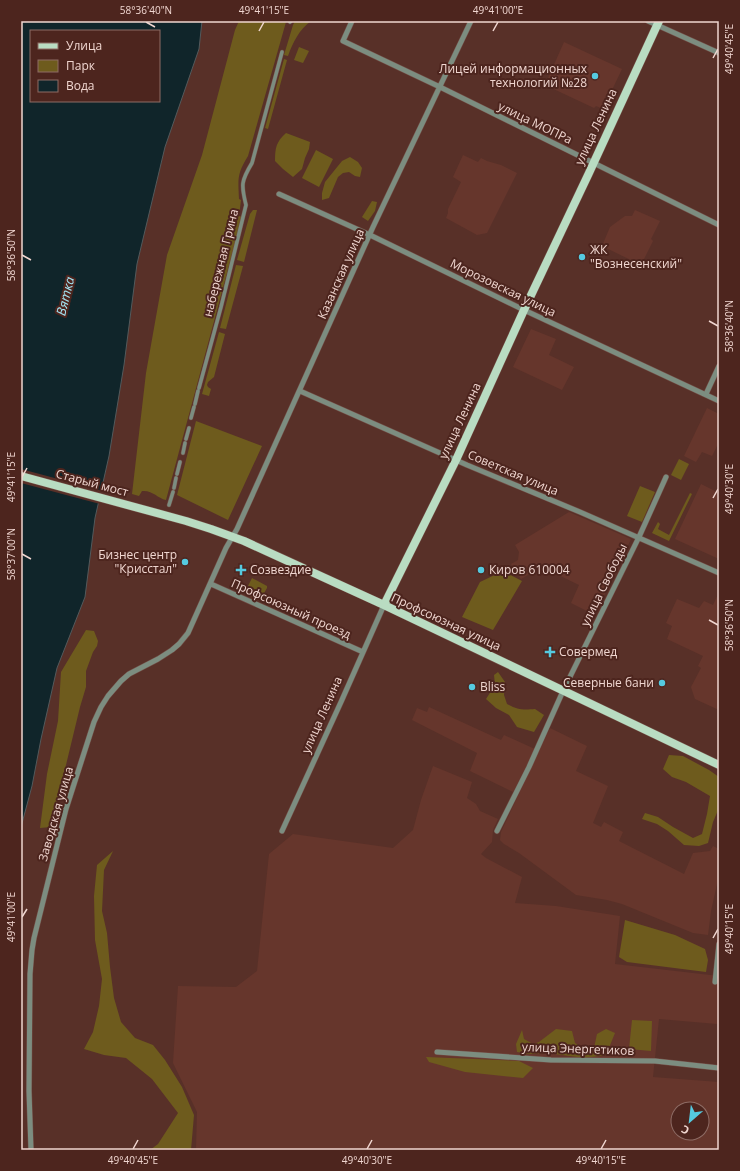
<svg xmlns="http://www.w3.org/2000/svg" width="740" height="1171" viewBox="0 0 740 1171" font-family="'Open Sans',sans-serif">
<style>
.built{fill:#66362c;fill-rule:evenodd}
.green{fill:#6e5b1d}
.water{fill:#10252a;stroke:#535a5c;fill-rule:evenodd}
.pier{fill:#583028}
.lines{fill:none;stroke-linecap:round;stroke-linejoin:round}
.pedestrian-casing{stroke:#734e46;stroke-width:4.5}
.minor-casing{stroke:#734e46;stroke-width:6}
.primary-casing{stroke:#734e46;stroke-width:9}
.pedestrian{stroke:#7c8d80;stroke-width:3.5}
.minor{stroke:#7c8d80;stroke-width:5}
.primary{stroke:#b9dcc2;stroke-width:8}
.ticks{fill:none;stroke:#f0d6d0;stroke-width:1.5}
.poi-dot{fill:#55cae0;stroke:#4d251e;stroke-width:1.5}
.labels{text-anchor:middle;stroke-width:4;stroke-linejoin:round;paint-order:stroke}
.poi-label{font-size:12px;fill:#f0d6d0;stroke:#4d251e;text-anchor:start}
.street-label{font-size:12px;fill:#f0d6d0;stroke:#4d251e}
.water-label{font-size:13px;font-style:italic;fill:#a3e6f5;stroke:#4d251e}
.neatline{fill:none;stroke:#f0d6d0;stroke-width:1.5}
.ticks-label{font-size:10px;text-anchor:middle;fill:#f0d6d0}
</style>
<rect width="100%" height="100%" fill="#583028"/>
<path class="built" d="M564,42L622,69L603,109L596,106L594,108L545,85Z
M463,155L478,162L481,158L487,161L501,165L517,173L487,233L477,235L446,218L448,213V209L461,182L453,177Z
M635,210L660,221L651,239L653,241L641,265L602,246L610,227L625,216H632Z
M531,329L556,339L549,355L574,367L562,390L513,367Z
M707,408L719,414V442L712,456L702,452L696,462L684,456Z
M701,484L719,493V559L675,539Z
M569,512L631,539L595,615L571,603L579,585L542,567L521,579L511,564L518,560L519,552L515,545Z
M719,592V710L695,699L691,687L701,668L698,666L703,656L667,639L672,626L666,623L677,599L699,608L704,601L713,605Z
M429,707L501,740L504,735L535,749L513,792L470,771L477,753L412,720L417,708L427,712Z
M550,728L587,746L576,771L608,786L593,823L601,827L604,822L623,832L619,841L684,874L693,853L710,851L713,846L719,849V879L717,884L711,911L708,935L693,933L622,904L607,900L576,895L519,853L504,844L500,840L501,832Z
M433,766L472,782L467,798L476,804L480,811L498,819L493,830L492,842L481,854L486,858L522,877L515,903L556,906L620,916L615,964L719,976V1008L717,1024L659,1019L653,1077L719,1082V1150H196L197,1112L173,1063L178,986L236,987L257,971L269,854L293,834L393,848L413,830L421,800ZM678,1109H702V1133H678Z"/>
<path class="green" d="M239,21L286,22L248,156C237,174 238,178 239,199L241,200L239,216L242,217L166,500C157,498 153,490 142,491L139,496L132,494L146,373L167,255L202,155L235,30Z
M295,21H311C299,30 293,42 288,56L284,55L293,25Z
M299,47L309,51L303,63L294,60Z
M284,59L287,60L268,129L265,128Z
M286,133L310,142L309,149L305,158L302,169L293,177L283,169L275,161C275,148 276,142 286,133Z
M316,150L333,159L319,187L302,178Z
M350,157L358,162L362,168L360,177L355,176L349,172L343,173L338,177L329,198L322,200V193L325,182L342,161Z
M372,201L377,202L375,211L368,221L362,217Z
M253,210H257L244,262L237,260L250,214Z
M236,265L243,266L226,329L220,328Z
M219,332L225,334L214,377L208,382L207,385L208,387L211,389L209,396L202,394Z
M196,421L262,446L228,520L177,495Z
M679,459L689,464L681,480L671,475Z
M640,486L655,492L642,522L627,516Z
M690,493L692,494L669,541L652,533L658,522L660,524L658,529L669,535Z
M503,571L522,581L493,630L462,617L480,582Z
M252,578L267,586V588L260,600L245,594V592Z
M86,630L94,631L98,641L97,646L93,652L86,671V687L80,707L51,827L40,828L47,774L58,721L61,672Z
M498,672L505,682L504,695L507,704C518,710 523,710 535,709L544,715L534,732L517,727L509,715L496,708L486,699L495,685L494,675Z
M669,755L683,756L709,770L719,777V808L713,822L708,843L699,846L684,845L668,831L657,824L642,819L645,813L658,817L673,827L693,838L702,834L707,814L710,796L686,782L672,777L663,769Z
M113,851L104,870L102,911L107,933L110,967L114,998L121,1022L135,1038L153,1045L165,1060L182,1087L194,1115L191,1150H150L158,1144L178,1113L152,1079L126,1058L104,1055L84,1049L93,1032L99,1006L102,979L95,940L94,896L97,865Z
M625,920L675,935L705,949L708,960L706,972L627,962L619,957Z
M632,1020L652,1021L651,1051L629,1049Z
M556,1029L572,1031L575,1043L586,1051L594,1048L597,1034L606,1029L615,1033L606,1055L585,1058L547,1053L528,1054L517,1052L516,1044L522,1030L524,1039L533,1044L539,1042Z
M426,1057L519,1061L533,1068L523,1078L465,1072L429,1062Z"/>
<path class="water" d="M21,21H202L199,49L165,147L137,264L124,365L109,456L95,518L85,597L57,668L41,739L32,786L21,827ZM31,31H159V101H31Z"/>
<path class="pier" d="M21,469L103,491L100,504L21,483Z"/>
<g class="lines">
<g class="pedestrian-casing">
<path id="pedestrian" d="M290,22L291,21
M199,388L221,307L246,205C241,185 241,181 252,163L282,52
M195,404L198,391
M191,418L194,407
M186,439L189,428
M183,453L185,443
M177,474L180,462
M174,488L176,478
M169,505L173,492"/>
</g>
<g class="minor-casing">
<path id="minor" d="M352,21L343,41L440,87L719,225
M648,21L719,53
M279,194L370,235L524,310L719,401
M300,391L467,465L580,512L719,573
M706,394L719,366
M211,584L363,652
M282,831L341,702L384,605
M497,831L529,767L563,691L639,537L666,477
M715,982L719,944
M437,1052L551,1060L655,1061L719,1068
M31,1150L29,1091L30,974L32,950L34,938L66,809L94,722L101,707L108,696L121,681L129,674L158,659L172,650L179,644L188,633L226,548L237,529L373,227L471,21"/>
</g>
<g class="primary-casing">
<path id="primary" d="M21,476L186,521L211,529L244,541L384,605L719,765
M384,605L456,460L524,310L589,173L659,21"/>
</g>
<use href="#pedestrian" class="pedestrian"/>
<use href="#minor" class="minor"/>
<use href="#primary" class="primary"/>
</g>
<path class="ticks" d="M146,22L155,27M259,31L264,22M493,31L498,22M713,58L718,49M22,255L31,260M709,321L718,326M22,477L27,468M713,498L718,489M22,554L31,559M709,620L718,625M22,917L27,909M713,938L718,929M133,1149L138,1140M367,1149L372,1140M601,1149L606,1140"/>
<g class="poi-dot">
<circle cx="595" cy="76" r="4"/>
<circle cx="582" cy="257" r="4"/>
<circle cx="185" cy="562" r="4"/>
<path d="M239 564h4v4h4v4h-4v4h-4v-4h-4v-4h4z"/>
<circle cx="481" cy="570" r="4"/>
<path d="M548 646h4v4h4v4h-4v4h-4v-4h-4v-4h4z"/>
<circle cx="662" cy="683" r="4"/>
<circle cx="472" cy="687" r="4"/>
</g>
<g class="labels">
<g class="poi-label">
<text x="587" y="73" text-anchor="end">Лицей информационных<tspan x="587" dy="14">технологий №28</tspan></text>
<text x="590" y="254">ЖК<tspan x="590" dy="14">"Вознесенский"</tspan></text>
<text x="177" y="559" text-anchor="end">Бизнес центр<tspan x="177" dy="14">"Крисстал"</tspan></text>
<text x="250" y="574">Созвездие</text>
<text x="489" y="574">Киров 610004</text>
<text x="559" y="656">Совермед</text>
<text x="654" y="687" text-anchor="end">Северные бани</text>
<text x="480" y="691">Bliss</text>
</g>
<g class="street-label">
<text transform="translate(535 123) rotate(26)" y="4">улица МОПРа</text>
<text transform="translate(596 127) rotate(-65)" y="4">улица Ленина</text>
<text transform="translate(221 263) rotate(-76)" y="4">набережная Грина</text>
<text transform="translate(341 274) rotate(-66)" y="4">Казанская улица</text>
<text transform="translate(503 288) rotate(26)" y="4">Морозовская улица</text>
<text transform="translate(460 421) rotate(-65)" y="4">улица Ленина</text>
<text transform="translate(513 473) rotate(23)" y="4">Советская улица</text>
<text transform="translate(92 483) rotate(15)" y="4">Старый мост</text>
<text transform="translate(604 585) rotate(-64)" y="4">улица Свободы</text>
<text transform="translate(291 609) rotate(24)" y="4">Профсоюзный проезд</text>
<text transform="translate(446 622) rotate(25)" y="4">Профсоюзная улица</text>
<text transform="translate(322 715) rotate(-66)" y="4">улица Ленина</text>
<text transform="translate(56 814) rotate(-74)" y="4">Заводская улица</text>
<text transform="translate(578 1049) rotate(2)" y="4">улица Энергетиков</text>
</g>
<g class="water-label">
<text transform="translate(65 296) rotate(-76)" y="5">Вятка</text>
</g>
</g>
<rect width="740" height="1171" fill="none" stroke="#4d251e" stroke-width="44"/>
<rect x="30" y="30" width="130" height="72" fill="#4d251e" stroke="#8e6c65"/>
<rect x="38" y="43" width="20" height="6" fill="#b9dcc2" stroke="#8e6c65"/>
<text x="66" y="50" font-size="12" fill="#f0d6d0">Улица</text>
<rect x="38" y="60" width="20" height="12" fill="#6e5b1d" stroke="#8e6c65"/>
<text x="66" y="70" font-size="12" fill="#f0d6d0">Парк</text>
<rect x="38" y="80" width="20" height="12" fill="#10252a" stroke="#8e6c65"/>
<text x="66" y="90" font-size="12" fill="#f0d6d0">Вода</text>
<g transform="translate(690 1121) rotate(208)"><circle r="19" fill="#4d251e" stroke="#8e6c65"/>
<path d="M0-3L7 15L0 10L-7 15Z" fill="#55cae0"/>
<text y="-6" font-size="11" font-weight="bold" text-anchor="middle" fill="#f0d6d0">С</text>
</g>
<rect x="22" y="22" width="696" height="1127" class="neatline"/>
<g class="ticks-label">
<text x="146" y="14">58°36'40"N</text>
<text x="264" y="14">49°41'15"E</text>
<text x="498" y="14">49°41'00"E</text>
<text transform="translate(729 49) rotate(-90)" y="4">49°40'45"E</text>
<text transform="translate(11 255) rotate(-90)" y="4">58°36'50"N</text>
<text transform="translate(729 326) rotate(-90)" y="4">58°36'40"N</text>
<text transform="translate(11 477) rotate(-90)" y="4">49°41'15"E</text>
<text transform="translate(729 489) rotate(-90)" y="4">49°40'30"E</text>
<text transform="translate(11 554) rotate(-90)" y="4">58°37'00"N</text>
<text transform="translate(729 625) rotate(-90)" y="4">58°36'50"N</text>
<text transform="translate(11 917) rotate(-90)" y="4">49°41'00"E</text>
<text transform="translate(729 929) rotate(-90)" y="4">49°40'15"E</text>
<text x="133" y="1164">49°40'45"E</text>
<text x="367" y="1164">49°40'30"E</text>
<text x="601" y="1164">49°40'15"E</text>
</g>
</svg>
